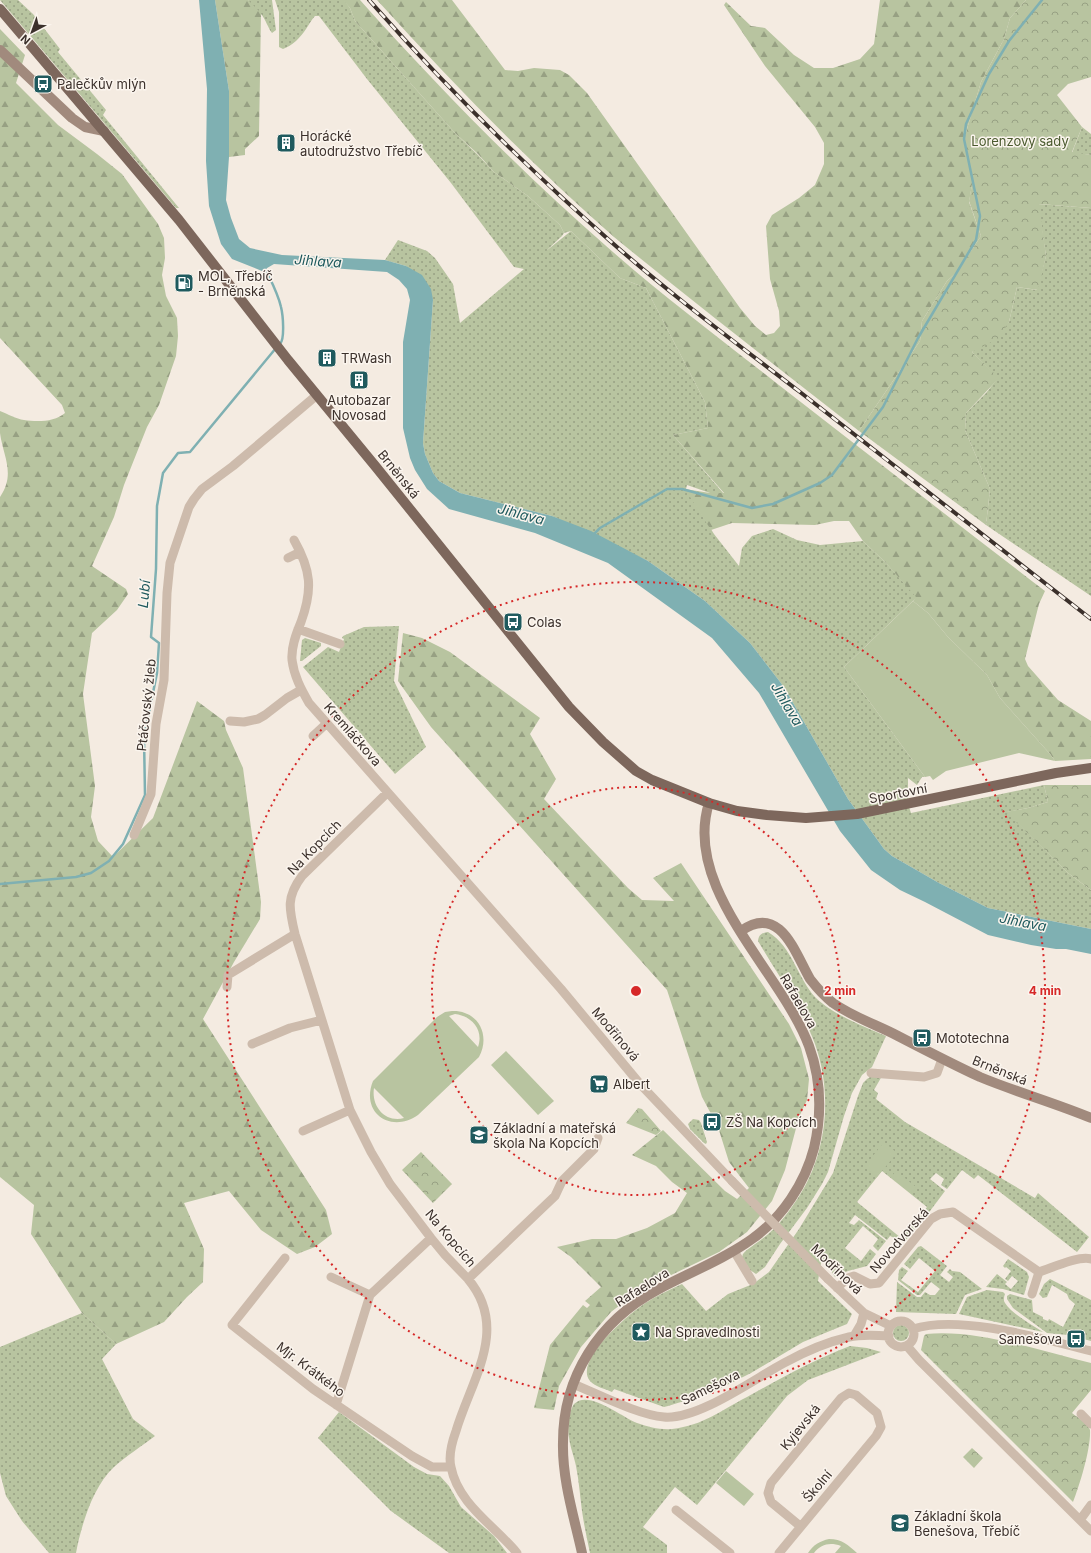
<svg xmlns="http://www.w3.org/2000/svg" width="1091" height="1553" viewBox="0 0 1091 1553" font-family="Inter,sans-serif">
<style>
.grass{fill:url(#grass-dots)}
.forest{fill:url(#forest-firs)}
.park{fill:url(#park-crowns)}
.pitch{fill:#b8c4a0;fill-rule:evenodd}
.water{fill:#7fb0b2}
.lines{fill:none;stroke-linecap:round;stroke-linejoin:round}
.stream{stroke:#7fb0b2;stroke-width:2.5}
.street{stroke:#cdbbac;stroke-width:9}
.secondary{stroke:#a18a7d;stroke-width:10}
.primary{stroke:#7d675c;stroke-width:10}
.rail-casing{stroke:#3b302b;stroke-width:4}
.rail{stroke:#fbf5ee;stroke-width:2.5;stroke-dasharray:8;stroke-linecap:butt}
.street-bridge{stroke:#cdbbac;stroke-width:9}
.ring{fill:none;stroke:#d62828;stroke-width:2;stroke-dasharray:2 4}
.labels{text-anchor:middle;stroke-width:3;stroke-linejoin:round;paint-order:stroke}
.poi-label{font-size:13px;fill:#3b302b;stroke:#fbf5ee;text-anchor:start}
.park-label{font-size:13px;fill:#4a5a2e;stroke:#fbf5ee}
.street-label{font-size:13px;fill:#3b302b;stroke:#fbf5ee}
.water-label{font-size:14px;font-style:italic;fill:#1f5a5e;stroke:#fbf5ee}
.centre{fill:#d62828;stroke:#fbf5ee;stroke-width:2}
.ring-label{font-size:12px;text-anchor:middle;font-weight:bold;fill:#d62828;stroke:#fbf5ee;stroke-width:3;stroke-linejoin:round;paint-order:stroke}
</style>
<defs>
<pattern id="grass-dots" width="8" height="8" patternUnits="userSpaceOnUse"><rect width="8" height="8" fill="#b8c4a0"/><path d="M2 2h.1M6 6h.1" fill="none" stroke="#97a083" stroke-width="1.8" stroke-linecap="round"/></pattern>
<pattern id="forest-firs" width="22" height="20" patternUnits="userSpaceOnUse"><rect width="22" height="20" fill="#b8c4a0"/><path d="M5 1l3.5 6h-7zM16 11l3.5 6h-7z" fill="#97a083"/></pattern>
<pattern id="park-crowns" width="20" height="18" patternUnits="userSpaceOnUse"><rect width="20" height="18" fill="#b8c4a0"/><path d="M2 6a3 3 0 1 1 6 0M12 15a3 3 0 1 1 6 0" fill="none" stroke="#97a083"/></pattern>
</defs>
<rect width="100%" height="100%" fill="#f4ebe1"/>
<path class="grass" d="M0,0H18L33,14L60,49L58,52L106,110L103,115L179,208H176Z
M248,0H272L276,30L272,33C268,28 266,20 261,14C257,9 251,6 248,0Z
M275,0H344L350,8L355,21L455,133L478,155L494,172L528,196L560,225L564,233L562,236L546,251L571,231L620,278L646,288L705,402L708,428L673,435L724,494L710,493L687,485L686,489L714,534L739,566L742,548L752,536L773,529L797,540L820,545L863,541L885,562L917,597L844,667L925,777H922L917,785L908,778V804L911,813L1044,785L1048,802L1028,808L1007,812L1068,873L1091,890V929L988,908L939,883L892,856L884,849L848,799L784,687L750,643L705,601L648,561L552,516L460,493L439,481L433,473L425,454L423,443L433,300L406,266L385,260L398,240L427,251L435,258L453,284L460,323L524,269L514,267L451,183L367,79L319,16H315C311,20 309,25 306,29C301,37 292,46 283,49L279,47V12Z
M1082,127L1091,134V155L1072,153Z
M1038,204L1091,208V596L986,525L990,489L965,430L966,413L986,393L998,378L972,352L1009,322L1017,287L1037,290L1046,256Z
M399,626L394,681L426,747L395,774L303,667L328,647L339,652L344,639L342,638L343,636L364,627Z
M305,638L321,643V646L302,661H300L302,640Z
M768,932C793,947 797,978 816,998C832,1014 865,1027 886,1036L872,1067L862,1075L852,1093L844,1116L828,1172L822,1184L807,1208L780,1244L765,1267L756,1274L750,1270L742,1257L743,1254C748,1248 756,1244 762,1239C777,1228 788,1213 798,1198C827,1154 833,1094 815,1044C802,1008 777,974 758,941C759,935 761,933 768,932Z
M873,1075L882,1076L874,1090L878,1093L876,1099L905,1122L1035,1198L1038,1193L1089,1237L1077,1252L978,1175L974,1179L962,1170L947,1189L941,1185L944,1179L936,1173L930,1179L945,1191L924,1219L919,1217L927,1207L882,1171L857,1202L901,1238L912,1225L916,1228L904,1242L890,1236L887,1240L855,1215L849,1223L854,1225L859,1220L886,1241L878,1251L873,1246L878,1239L863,1226L845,1248L861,1261L870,1249L876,1254L867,1266L848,1271L835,1277L822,1257L818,1281L852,1314L847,1324L803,1342L751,1373L713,1392L668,1406L664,1407L614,1389L612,1392C606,1389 595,1387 590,1381C573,1361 629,1314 644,1304C656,1296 669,1290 682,1284L706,1311L728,1294L753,1284L769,1272L799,1229L833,1173L858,1096L863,1083L867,1079Z
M693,1119L699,1120L701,1123L707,1142L706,1144L704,1143L690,1129L688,1124Z
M921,1246L947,1266L940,1275L949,1282L953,1277L947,1272L950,1269L952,1271L960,1272L982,1289L965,1295L956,1314L896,1312L897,1282L917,1297H921L925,1292L930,1295H935L940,1289L931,1282L920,1295H917L898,1280L899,1270L902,1267L908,1271L901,1280L918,1292L935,1271L919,1258L910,1269L904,1264L918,1247Z
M1008,1259L1027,1272L1029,1277L1024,1295L1003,1289L986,1287L997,1274L1007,1282L1005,1284L1011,1289L1018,1281L1012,1276L1008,1281L1005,1279L1011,1271L1006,1267L1005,1268L1003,1266Z
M1050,1279L1091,1300V1341L1068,1335L1047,1333L1013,1308L1007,1299V1296L1010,1294L1032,1300L1033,1312L1043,1317V1319L1048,1321L1049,1319L1063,1327L1075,1304L1069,1299L1067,1294L1052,1285L1047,1297L1043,1298L1039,1294L1044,1284Z
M987,1290L1003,1292L1005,1294C1004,1297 1003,1300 1005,1303C1013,1315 1031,1324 1043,1332L959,1314L967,1297Z
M82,1313L116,1344L102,1359L133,1419L155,1436C142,1446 126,1456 114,1467C93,1486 81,1526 76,1553H49L22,1521L6,1496L0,1473V1347Z
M893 1333a8 8 0 1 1 16 0a8 8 0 1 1-16 0Z
M850,1346L867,1348L881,1352L808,1380L787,1396L697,1505L675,1487L643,1527L667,1545V1553H590C587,1539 584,1525 582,1511C580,1496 579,1481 576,1466C574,1456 570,1447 569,1437C567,1429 569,1411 574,1404C588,1389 622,1417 637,1423C649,1427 660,1430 672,1429C704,1425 720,1411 747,1397C781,1378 814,1360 850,1346Z
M339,1412L414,1467L427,1474L440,1476L449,1486L461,1507L494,1536L507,1553H449L391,1511L318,1438Z"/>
<path class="forest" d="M215,0H248L261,13L259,136L245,149V155L229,157V91Z
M343,0H360C437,86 518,169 605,245C659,293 718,337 775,382C865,452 955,522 1045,591L1039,604L1025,659L1028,666L1058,700L1091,721V759L1055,761L1050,754L1000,698L987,675L948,637L928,613L913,601L916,597L885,562L863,541L849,521H834L815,525L732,523L711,530L685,489L710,493H724L673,435L708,428L705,402L646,288L620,278L571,231L564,233L560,225L528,196L494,172L478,154L455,133L355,21L350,8Z
M377,0H452L505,70L518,71L534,68L560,70L569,75L587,93L740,308L755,326L766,335L774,333L780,326L779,311L770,279L766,226L772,215L799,198L815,185L824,164V143L815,127L765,66L724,5L726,2L751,26L765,28L794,55L814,68H833L860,59L874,44L880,0H1026L1010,18L1004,39L981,82L964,139L973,179L969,202L981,236L956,273L947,281L922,321L920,341L859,431C797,382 734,334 672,284C653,268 633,253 614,237C530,163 452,83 377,0Z
M0,29L25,55L16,83L58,125L97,154L122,174L158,224L164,238L165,258L162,275L166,296L177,318L178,336L176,356L159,405L147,427L124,485L114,517L92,566L126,589L128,594L117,610L92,633L83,694L95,786L91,817L98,841L113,857L153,818L197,701L224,721L226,730L243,768L261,902L260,919L234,962L203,1019L326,1210L332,1234L315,1247L297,1254L261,1230L229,1191L184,1203L204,1249L203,1282L187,1297L164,1322L116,1344L82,1313L31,1234L34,1205L0,1177V497C16,474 3,456 0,433C0,426 0,418 0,411C8,414 16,419 24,420C37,422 55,422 65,413L62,405L0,338Z
M403,633L422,638L450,652L540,718L530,734L556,779L544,799L628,888L642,900L674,901L653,878L681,863L789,1024L801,1048L809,1079L807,1100L799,1117L785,1170L772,1201L747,1232L719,1252L638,1291L611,1312L581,1347L559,1386L554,1410L534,1408L550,1345L583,1305L587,1308L590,1305L585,1301L601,1287L571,1257L557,1247L592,1239H616L647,1228L675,1213L687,1193L672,1182L656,1166L632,1155L663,1130L725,1191L737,1199L749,1188L729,1162L718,1127L702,1097L667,990L431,727L398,681Z"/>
<path class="park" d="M1026,0H1091V77L1068,84L1057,95L1082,127L1072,152L1091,155V208L1039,204L1046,256L1038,290L1017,287L1009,322L999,338L972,352L999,378L966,413L965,430L990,489L986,525L859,431L920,341L922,321L947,281L956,273L981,236L969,201L973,179L964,139L981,82L1004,39L1010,18Z
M1044,785H1091V890L1068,873L1006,812L1028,808L1048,802Z
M638,1108L642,1109L661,1131L656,1135L626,1123Z
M421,1152L452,1184L433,1203L402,1170Z
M926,1334C978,1329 1040,1351 1091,1363V1390L1072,1413C1078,1418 1088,1423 1090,1430C1091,1448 1080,1484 1073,1502L921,1350L924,1336Z
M972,1448L983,1458L974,1468L963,1457Z"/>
<path class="pitch" d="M913,601L928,613L948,637L987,675L1000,698L1050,754L1055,761L1019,753L946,771L933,780L930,776L925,777L844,667Z
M452,1011C478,1010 491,1035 479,1057L418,1115C391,1134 360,1113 373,1081L437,1017L445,1012ZM455,1014C472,1016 484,1030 478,1047L449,1016ZM374,1088L404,1118C385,1123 371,1106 374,1088Z
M506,1051L554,1101L538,1115L491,1065Z
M884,1142L897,1153L877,1177L864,1167Z
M896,1171L916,1187L911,1193L891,1177Z
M726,1471L754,1494L744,1506L716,1483Z
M829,1539C842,1539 848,1545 857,1553H835L841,1546C830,1542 821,1544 814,1553H808C813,1545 820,1541 829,1539Z"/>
<path class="water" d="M199,0H215L229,91V157L226,200L231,218L239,239L250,248L282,255L385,260L406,266L422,275L431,289L433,300L423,443L425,454L433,473L439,481L460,493L552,516L591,531L648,561L705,601L750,643L784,687L848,799L884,849L892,856L939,883L988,908L1091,929V954L1066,949H1056L1031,945L988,935L925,902L900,890L871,870L840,831L759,693L712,638L608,563L535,533L449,509L427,489L415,470L410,458L403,428V342L410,300L407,289L399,280L387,272L274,264L262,271L232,259L221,244L209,206L206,161L207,89Z"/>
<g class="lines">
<path class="stream" d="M264,266C270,279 278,293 281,307C283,315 285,339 280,344
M593,535L600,528L667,489H682L752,508L773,504L820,483L832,475L883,407L918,338L976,240L980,216L964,139L966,124L989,74L1009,41L1042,0
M0,884L76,877L91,873L109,861L123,844L145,795L144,737L157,673L159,643L151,637L156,569L157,506L163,473L178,453L190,452L276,348"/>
<path class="street" d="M294,540C311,570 313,589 301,622C296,634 291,647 292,660C294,676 301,689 309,703L561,989L640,1084L732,1181
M288,558L300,552
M298,629L340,644
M230,721L244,722L258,719L265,715L287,698L301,690
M313,736L326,724
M387,793L302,876C286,897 289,909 295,934L350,1110L371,1152L390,1184L431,1238L445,1255L468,1279L555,1196L562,1181L594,1149L598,1138
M134,835L151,794L156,724L164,680L167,593L170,563L189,507L194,499L202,489L233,466L317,395
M227,987L228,975L295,934
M252,1044L290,1028L322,1020
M871,1073L924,1077L937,1073L942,1059
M303,1131L350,1110
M734,1251L752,1281
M285,1258L232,1325L313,1389L412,1456L432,1467H451
M1039,1272C1052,1268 1079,1255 1091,1259
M331,1277L370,1295
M468,1279C510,1329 471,1380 456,1431C452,1442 448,1455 451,1467C458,1504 495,1526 517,1553
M828,1279L864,1313L891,1326
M837,1288L848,1278L854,1276L870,1284L879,1283L931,1219L940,1214L953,1212L1039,1272
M1032,1294L1039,1272
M888 1334a13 13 0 1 1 26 0a13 13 0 1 1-26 0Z
M913,1329C960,1314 1043,1339 1091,1351
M854,1336L861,1324L864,1313
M907,1346L919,1360L1091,1531
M573,1384C598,1394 638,1415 664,1417C698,1420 754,1379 784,1363C804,1352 827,1342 849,1337C862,1334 876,1335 889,1336
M336,1405L370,1295L431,1238
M1081,1414L1091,1424
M676,1510L730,1553
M1080,1520L1091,1505
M779,1553L876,1436L881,1427L877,1413L856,1395L849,1393L841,1398L771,1483L768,1493L771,1502L800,1526"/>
<path class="secondary" d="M0,50L72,118L85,127L104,131
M741,931C780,903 795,953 810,979C817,988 824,996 833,1003C853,1017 877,1025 898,1036C925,1050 952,1064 980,1077C1016,1092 1055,1103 1091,1118
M582,1553C574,1517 562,1479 563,1442C563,1377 599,1321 657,1290C688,1273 723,1260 752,1239C782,1218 805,1183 814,1148C822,1114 821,1079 809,1046C781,971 682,889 709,803"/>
<path class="primary" d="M0,9L179,220L288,360L376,467L569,707L603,742L636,771L652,780L709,803L737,811L767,815L806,818L857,814L1056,773L1091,768"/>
<g class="rail-casing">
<path id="rail" d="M369,0C444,85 524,165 609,240C670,294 736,343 800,392C897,468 994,544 1091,619"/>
</g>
<use href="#rail" class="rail"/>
<path class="street-bridge" d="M732,1181L828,1279"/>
</g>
<g class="ring">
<circle cx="636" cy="991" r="204"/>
<circle cx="636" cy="991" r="409"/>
</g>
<defs>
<g id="bus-square" transform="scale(1)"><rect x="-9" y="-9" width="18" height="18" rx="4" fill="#1f5a5e" stroke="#fbf5ee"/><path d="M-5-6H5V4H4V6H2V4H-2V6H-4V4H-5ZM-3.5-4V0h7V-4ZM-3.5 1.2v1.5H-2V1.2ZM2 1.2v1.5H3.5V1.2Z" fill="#fff"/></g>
<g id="building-square" transform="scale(1)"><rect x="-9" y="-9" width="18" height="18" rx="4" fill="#1f5a5e" stroke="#fbf5ee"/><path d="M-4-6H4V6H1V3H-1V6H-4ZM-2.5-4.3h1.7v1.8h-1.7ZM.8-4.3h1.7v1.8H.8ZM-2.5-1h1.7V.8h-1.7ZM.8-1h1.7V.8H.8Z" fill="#fff"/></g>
<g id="fuel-square" transform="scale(1)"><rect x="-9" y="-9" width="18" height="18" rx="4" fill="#1f5a5e" stroke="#fbf5ee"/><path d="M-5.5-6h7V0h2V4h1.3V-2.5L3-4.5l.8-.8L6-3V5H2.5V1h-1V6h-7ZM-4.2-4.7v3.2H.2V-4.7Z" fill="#fff"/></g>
<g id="supermarket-square" transform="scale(1)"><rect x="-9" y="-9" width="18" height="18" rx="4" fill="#1f5a5e" stroke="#fbf5ee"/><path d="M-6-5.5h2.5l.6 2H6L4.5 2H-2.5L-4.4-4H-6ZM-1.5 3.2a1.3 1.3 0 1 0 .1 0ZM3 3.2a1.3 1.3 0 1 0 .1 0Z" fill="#fff"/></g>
<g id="school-square" transform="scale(1)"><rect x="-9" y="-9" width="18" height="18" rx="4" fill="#1f5a5e" stroke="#fbf5ee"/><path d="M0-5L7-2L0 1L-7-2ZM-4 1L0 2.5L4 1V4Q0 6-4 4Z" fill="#fff"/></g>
<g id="sight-square" transform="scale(1)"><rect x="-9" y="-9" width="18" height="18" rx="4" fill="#1f5a5e" stroke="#fbf5ee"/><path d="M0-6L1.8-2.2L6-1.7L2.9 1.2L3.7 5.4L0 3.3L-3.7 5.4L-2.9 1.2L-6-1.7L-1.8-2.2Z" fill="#fff"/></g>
</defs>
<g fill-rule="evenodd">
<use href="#bus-square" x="43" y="84"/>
<use href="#building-square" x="286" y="143"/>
<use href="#fuel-square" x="184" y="283"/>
<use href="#building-square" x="327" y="358"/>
<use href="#building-square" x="359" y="380"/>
<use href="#bus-square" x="513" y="622"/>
<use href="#bus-square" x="922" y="1038"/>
<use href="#supermarket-square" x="599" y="1084"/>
<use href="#bus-square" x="712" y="1122"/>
<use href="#school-square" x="479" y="1135"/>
<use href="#sight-square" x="641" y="1332"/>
<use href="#bus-square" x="1076" y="1339"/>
<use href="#school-square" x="900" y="1523"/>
</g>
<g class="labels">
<g class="poi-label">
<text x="57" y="89">Palečkův mlýn</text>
<text x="300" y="141">Horácké<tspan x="300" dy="15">autodružstvo Třebíč</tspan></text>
<text x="198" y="281">MOL, Třebíč<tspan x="198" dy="15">- Brněnská</tspan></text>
<text x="341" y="363">TRWash</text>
<text x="359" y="405" text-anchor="middle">Autobazar<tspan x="359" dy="15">Novosad</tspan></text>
<text x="527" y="627">Colas</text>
<text x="936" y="1043">Mototechna</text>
<text x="613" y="1089">Albert</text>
<text x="726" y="1127">ZŠ Na Kopcích</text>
<text x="493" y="1133">Základní a mateřská<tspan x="493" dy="15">škola Na Kopcích</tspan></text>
<text x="655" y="1337">Na Spravedlnosti</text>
<text x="1062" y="1344" text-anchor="end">Samešova</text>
<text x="914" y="1521">Základní škola<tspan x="914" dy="15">Benešova, Třebíč</tspan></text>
</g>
<g class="park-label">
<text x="1020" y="146">Lorenzovy sady</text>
</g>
<g class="street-label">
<text transform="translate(399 474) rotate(51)" y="5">Brněnská</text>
<text transform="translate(146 705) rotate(-84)" y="5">Ptáčovský žleb</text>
<text transform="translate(353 734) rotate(49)" y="5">Kremláčkova</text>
<text transform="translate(898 793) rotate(-11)" y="5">Sportovní</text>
<text transform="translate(314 847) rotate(-46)" y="5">Na Kopcích</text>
<text transform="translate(799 1001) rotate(60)" y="5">Rafaelova</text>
<text transform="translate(616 1034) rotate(50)" y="5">Modřínová</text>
<text transform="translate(1000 1070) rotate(22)" y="5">Brněnská</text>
<text transform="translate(451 1238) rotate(50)" y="5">Na Kopcích</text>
<text transform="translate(899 1240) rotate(-49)" y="5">Novodvorská</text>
<text transform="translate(837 1269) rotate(44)" y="5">Modřínová</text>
<text transform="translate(642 1287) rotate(-32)" y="5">Rafaelova</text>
<text transform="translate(311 1369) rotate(37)" y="5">Mjr. Krátkého</text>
<text transform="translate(710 1387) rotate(-26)" y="5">Samešova</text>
<text transform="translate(800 1427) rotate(-51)" y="5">Kyjevská</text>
<text transform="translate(817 1486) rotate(-50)" y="5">Školní</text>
</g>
<g class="water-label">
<text transform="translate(318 261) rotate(4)" y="5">Jihlava</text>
<text transform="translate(521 514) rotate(15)" y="5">Jihlava</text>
<text transform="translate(144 594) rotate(-85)" y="5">Lubí</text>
<text transform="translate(787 704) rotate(59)" y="5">Jihlava</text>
<text transform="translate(1023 922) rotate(11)" y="5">Jihlava</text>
</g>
</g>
<circle cx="636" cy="991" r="6" class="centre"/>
<g class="ring-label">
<text x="840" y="995">2 min</text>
<text x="1045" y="995">4 min</text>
</g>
<g transform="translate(32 32) rotate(221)" stroke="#fbf5ee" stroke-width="3" paint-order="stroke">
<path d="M0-3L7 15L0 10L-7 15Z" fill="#3b302b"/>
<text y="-6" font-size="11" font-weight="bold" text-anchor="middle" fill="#3b302b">N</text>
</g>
</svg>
